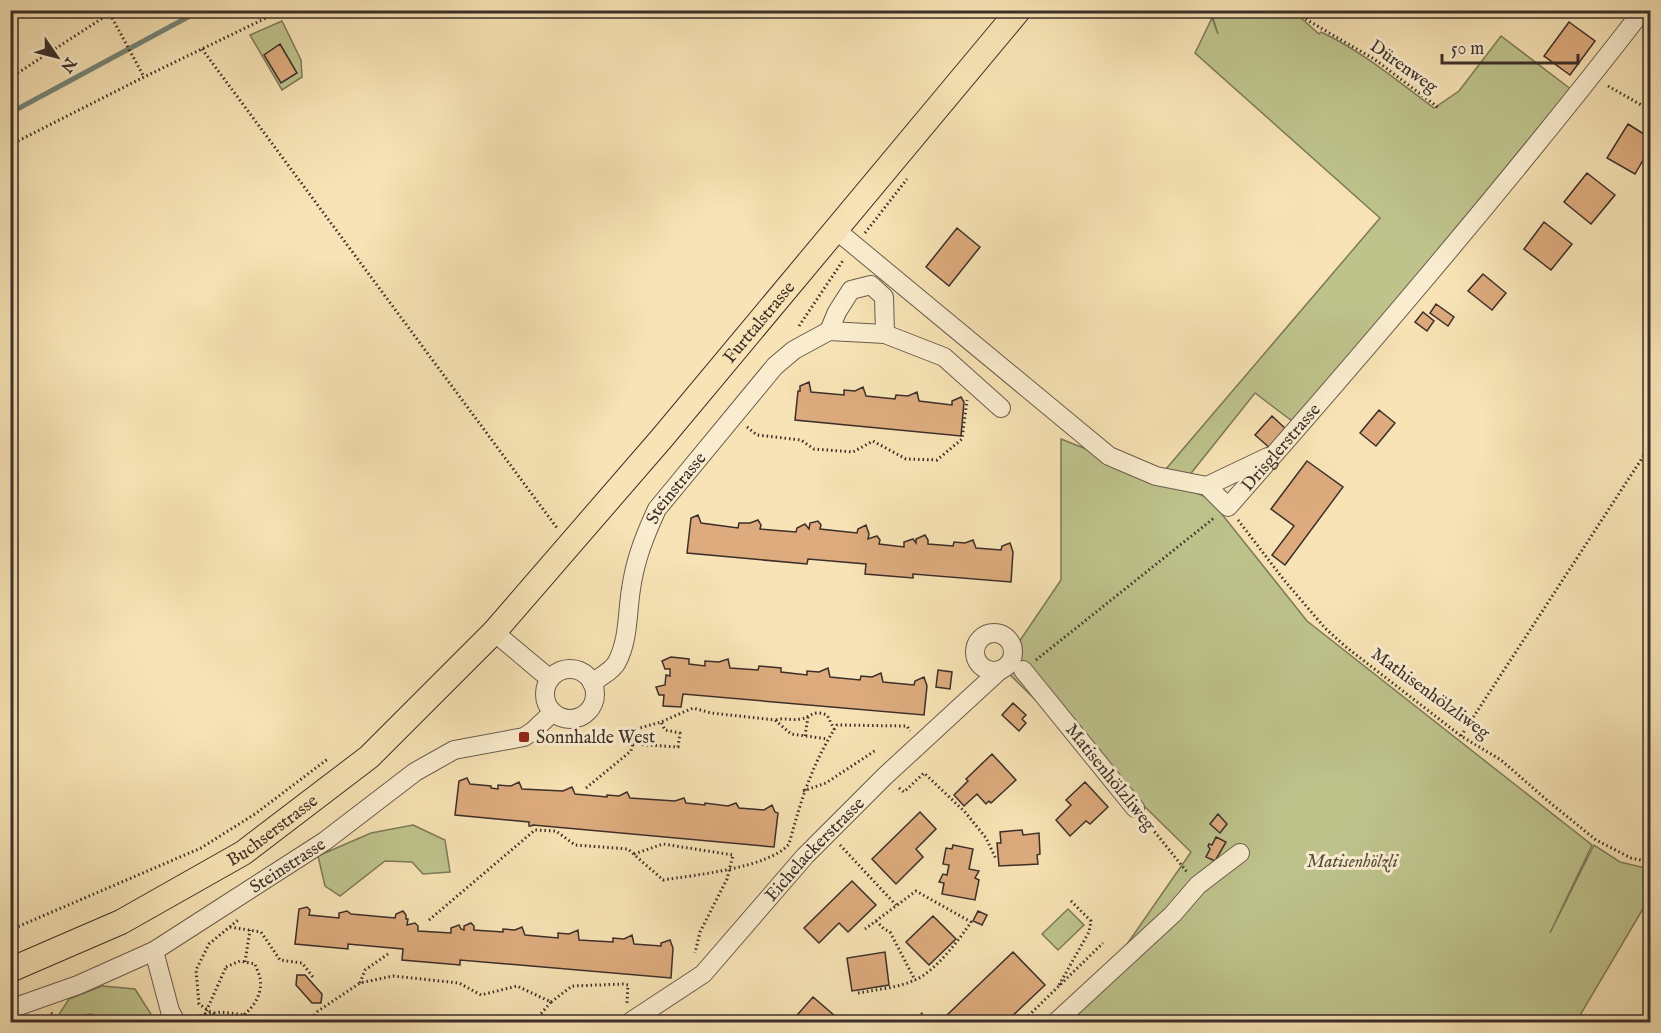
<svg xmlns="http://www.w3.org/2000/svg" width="1661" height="1033" viewBox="0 0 1661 1033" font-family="'IM FELL English',serif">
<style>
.green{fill:#bec38c;stroke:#7d795a;stroke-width:1.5}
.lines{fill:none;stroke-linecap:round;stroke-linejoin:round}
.stream{stroke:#768578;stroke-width:5}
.building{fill:#ddab7d;stroke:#3c2f29;stroke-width:1.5}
.minor-casing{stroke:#6b5c4c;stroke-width:20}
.major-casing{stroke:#3c2f29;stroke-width:26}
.path{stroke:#3c2f29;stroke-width:3;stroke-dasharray:1.5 3;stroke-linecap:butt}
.minor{stroke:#faedcf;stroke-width:18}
.major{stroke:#f7e3b5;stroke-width:24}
.path-bridge{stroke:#3c2f29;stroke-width:3;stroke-dasharray:1.5 3;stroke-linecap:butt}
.poi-dot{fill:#8f2418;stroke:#faedcf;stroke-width:2}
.labels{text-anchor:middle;stroke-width:6;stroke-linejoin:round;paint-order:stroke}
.street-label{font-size:18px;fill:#3c2f29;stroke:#faedcf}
.poi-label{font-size:18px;fill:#3c2f29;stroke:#faedcf;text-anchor:start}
.park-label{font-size:18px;font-style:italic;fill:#564d3d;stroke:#faedcf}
</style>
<rect width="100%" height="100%" fill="#f7e3b5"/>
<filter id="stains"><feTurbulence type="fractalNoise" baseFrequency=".00333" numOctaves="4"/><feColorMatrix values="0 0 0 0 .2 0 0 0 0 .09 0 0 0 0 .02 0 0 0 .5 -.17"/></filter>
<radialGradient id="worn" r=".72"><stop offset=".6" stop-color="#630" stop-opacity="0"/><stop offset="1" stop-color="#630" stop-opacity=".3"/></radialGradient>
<path class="green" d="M1224,11H1293L1319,34L1321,32C1362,51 1397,81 1434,108L1459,91L1501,36L1572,90L1296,424L1255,393L1188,477L1166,469L1380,218L1195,53L1212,18L1218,34L1213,18Z
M282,21L301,60L302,77L282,90L250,35Z
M1061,439L1209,498L1307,621L1592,845L1550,933L1594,845L1620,862L1650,869V897L1576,1022H1073L1191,852L1002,667L1061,580Z
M413,825L445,840L450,872L423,874L412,862L385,861L340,896L325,886L318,856L371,833Z
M1068,909L1084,925L1058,950L1042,934Z
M102,986L135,989L156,1022H108L91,1014L73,1017L71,1022H54L69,999Z"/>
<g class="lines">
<path class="stream" d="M10,113L201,10"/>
</g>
<path class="building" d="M1569,22L1595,41L1570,75L1544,56Z
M280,44L297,73L281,83L264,55Z
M1628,124L1650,138V148L1635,174L1607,158Z
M1587,173L1615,195L1591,224L1564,202Z
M1544,222L1572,244L1551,270L1524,249Z
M957,228L980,247L949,286L926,267Z
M1483,274L1506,293L1492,310L1468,291Z
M1436,304L1454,317L1448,326L1430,313Z
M1423,312L1434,321L1427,331L1415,322Z
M809,382L811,392L844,395V390L855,391L863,387L866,396L895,399L896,395L908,396L917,392L919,401L952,405V401L961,397L964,402L961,436L795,420L798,391H800V386Z
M1379,410L1395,423L1376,446L1360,433Z
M1272,416L1288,431L1271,449L1255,435Z
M1307,461L1343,487L1285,565L1272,555L1294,526L1271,509Z
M698,515L701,523L738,528L739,523H750L758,520L761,525L760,529L796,532L797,528L805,524L809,529L810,523L818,521L821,525L820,529L857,533L858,529L866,525L869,534L868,539L877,536L880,540L879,544L904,547V542L913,539L916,543V539L925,535L928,540V544L953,546L954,542L965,543L973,540L976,548L1001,550L1002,546L1010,543L1013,552L1011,582L913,574V578L865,574L866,564L808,559L807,564L687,553L691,518Z
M671,657L689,659V664L705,666V661L719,662L728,659L730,668L758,670L759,666L781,668V672L807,675V671L819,672L828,668L830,677L860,680L861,676L872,677L881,673L883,682L914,685L915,681L924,677L927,686L924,715L683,694L681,707L663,706L664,695H659L656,687L665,685L666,675L670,676V669H665L662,661Z
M938,670L952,672L950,689L936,687Z
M1013,703L1026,715L1022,719L1026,723L1019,731L1002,715Z
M992,754L1016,780L991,803L989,801L986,804L977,794L964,806L954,795L968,781L966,779Z
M467,778L470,784L491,786V788L498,789V785L511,786L519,782L522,789L563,791L572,787L575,794L607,797V795L619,796L627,792L630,798L675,801L684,798L686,803L705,805V803L728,806L736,803L739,808L764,810L772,805L775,812L778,813L774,847L533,825L531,826H529V822L455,815L459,781Z
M1085,782L1108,807L1090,824L1086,821L1070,836L1056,820L1071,805L1066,800Z
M920,812L936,829L916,849L923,857L896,884L872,859Z
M1218,814L1227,824L1220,833L1210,824Z
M1022,830L1023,835L1039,833L1040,854L1037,855L1038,864L999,866L997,843H1001L1000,832Z
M1216,837L1226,842L1215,861L1206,857L1210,849L1208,846L1209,844L1212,845Z
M953,845L973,849L969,869L979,871L975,878L979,880L975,900L942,894L944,883L939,882L943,874L947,875L949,865L943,864L946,848L952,849Z
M852,881L876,905L848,932L839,923L819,943L804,928Z
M307,907L310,910L309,915L339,918V913L347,911L351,914L395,918L396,914L403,911L406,915V919H408L407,925L415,923L418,926V931L451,933V928L459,925L461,929L464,930V926L471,923L474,926V930L503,932V929L515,930L522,927L525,935L558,938V933L569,934L578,930L579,940L613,942V938L624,939L632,935L634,944L661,946V943L670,940L673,948L671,978L460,960V965L402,960L403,949L348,944V949L295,944L299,909Z
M978,911L987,915L982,925L973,921Z
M933,916L956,939L929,965L906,942Z
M885,952L889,985L852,991L847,958Z
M1013,952L1045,985L1006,1022H954L947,1015Z
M297,975H305L322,994L321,1003H312L296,985Z
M813,997L842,1022H791Z"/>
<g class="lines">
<g class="minor-casing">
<g id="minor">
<path id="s1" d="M836,230L1109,456L1156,476L1207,486L1228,507C1370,346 1511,181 1643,10"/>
<path d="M829,331L837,312L851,290L871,285L884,297L885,334"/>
<path d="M1207,486L1268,457"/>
<path d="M494,632L550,679"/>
<circle cx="994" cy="652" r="19"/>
<circle cx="570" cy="694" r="25"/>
<path d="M1023,670L1135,808"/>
<path id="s2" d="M592,683C600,677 613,670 617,662C629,639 627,613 631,589C635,560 645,535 657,509L775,366L794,350L829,331L885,334L944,357L1001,408"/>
<path d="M154,951L170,1011L176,1022"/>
<path id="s3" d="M10,1009L78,985L154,951L325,841L415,772L454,750L524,737L533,731L552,713"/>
<path id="s4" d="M630,1022L703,974L805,856L885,776L999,671"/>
<path d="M1056,1022L1173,914L1198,885L1240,853"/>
</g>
</g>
<g class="major-casing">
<g id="major">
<path id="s5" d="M10,970L121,922L243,853L369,757L494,632L662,438L1019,10"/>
</g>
</g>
<path class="path" d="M1184,10C1193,17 1203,16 1212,10
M1290,10L1374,59L1439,108
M110,14L144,77
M202,49L557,528
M10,78L115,10
M1608,86L1650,110
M10,145L144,77L268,17L287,10
M865,233L907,179
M799,326L844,259
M747,427L757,435L801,440L814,449L853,452L873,441L906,459L937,460L962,439L967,400
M1238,520L1284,580L1325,628L1346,647L1461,736L1501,760L1548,801L1596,840L1631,858L1650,862
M1036,660L1214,518
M776,720C784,717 792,721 800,719C812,718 811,709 827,715L834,729
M805,736L808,717
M1461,736L1650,446
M633,744L678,747L680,733L665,730L661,722
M586,788L631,751L636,729L661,722L693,708L711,713L775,720L791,734L828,739
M899,788L904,792L924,773L965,812L986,838L996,859
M803,791L826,783L876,750
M1146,821L1187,872
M840,845L896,905
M634,854L663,844L733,855L727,879L700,932L695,953
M429,920L535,830L556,831L575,845L628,849L663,880C694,875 769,868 789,844C801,800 812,764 837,725L907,726L910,731
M876,921L884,929L890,932L915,980
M230,927L261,932L280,960L302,963L313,977
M10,930L201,848L255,814L329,758
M245,962L250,930
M226,967L240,961L255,964C256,968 259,973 260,978C264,998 246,1020 226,1022
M360,983L365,970L388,954
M1059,985L1089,932L1091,921L1069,899
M858,993C878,989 899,988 917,979C936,970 960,939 971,922L916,891L865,929
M551,1002L572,986L624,984L628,985L627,1003
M51,1013L64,1022
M225,1022L199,1004L196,970L209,944L238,920
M308,1022L318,1011L360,983L393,976L459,983L481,995L517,986L551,1002L534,1022
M910,1022L915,1017L922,1014L932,1022
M1022,1022L1103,943"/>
<use href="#minor" class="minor"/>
<use href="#major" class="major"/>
<path class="path-bridge" d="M205,1014L221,1012L301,1022
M178,1022L205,1014L226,967"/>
</g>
<rect class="poi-dot" x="518" y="731" width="12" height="12" rx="3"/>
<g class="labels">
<g class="street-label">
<text transform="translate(1404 66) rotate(35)" y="6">Dürenweg</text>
<text dy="6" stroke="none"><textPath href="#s5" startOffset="1004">Furttalstrasse</textPath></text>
<text dy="6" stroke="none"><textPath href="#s1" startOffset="567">Drisglerstrasse</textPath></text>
<text dy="6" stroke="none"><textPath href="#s2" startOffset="220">Steinstrasse</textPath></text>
<text transform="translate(1431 693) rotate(36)" y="6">Mathisenhölzliweg</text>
<text transform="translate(1111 777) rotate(51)" y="6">Matisenhölzliweg</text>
<text dy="6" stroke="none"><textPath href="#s5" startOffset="298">Buchserstrasse</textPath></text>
<text dy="6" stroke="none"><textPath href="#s4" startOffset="255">Eichelackerstrasse</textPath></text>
<text dy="6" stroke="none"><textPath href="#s3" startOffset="314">Steinstrasse</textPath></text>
</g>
<g class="poi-label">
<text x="536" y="743">Sonnhalde West</text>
</g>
<g class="park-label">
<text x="1352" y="867">Matisenhölzli</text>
</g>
</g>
<rect width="1661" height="1033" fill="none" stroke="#f7e3b5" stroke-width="36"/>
<rect x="12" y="12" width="1637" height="1009" fill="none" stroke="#3c2f29" stroke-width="3"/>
<rect x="18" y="18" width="1625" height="997" fill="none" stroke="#3c2f29" stroke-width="1.5"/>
<g transform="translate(57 57) rotate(125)" stroke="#faedcf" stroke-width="4.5" paint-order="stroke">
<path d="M0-4.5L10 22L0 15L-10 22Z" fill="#3c2f29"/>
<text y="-9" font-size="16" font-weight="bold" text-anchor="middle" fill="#3c2f29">N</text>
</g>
<path d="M1442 54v9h136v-9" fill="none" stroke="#3c2f29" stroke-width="3"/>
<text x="1451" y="54" font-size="18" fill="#3c2f29" stroke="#faedcf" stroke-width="4.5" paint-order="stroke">50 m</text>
<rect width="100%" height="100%" filter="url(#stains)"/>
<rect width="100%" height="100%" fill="url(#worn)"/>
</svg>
